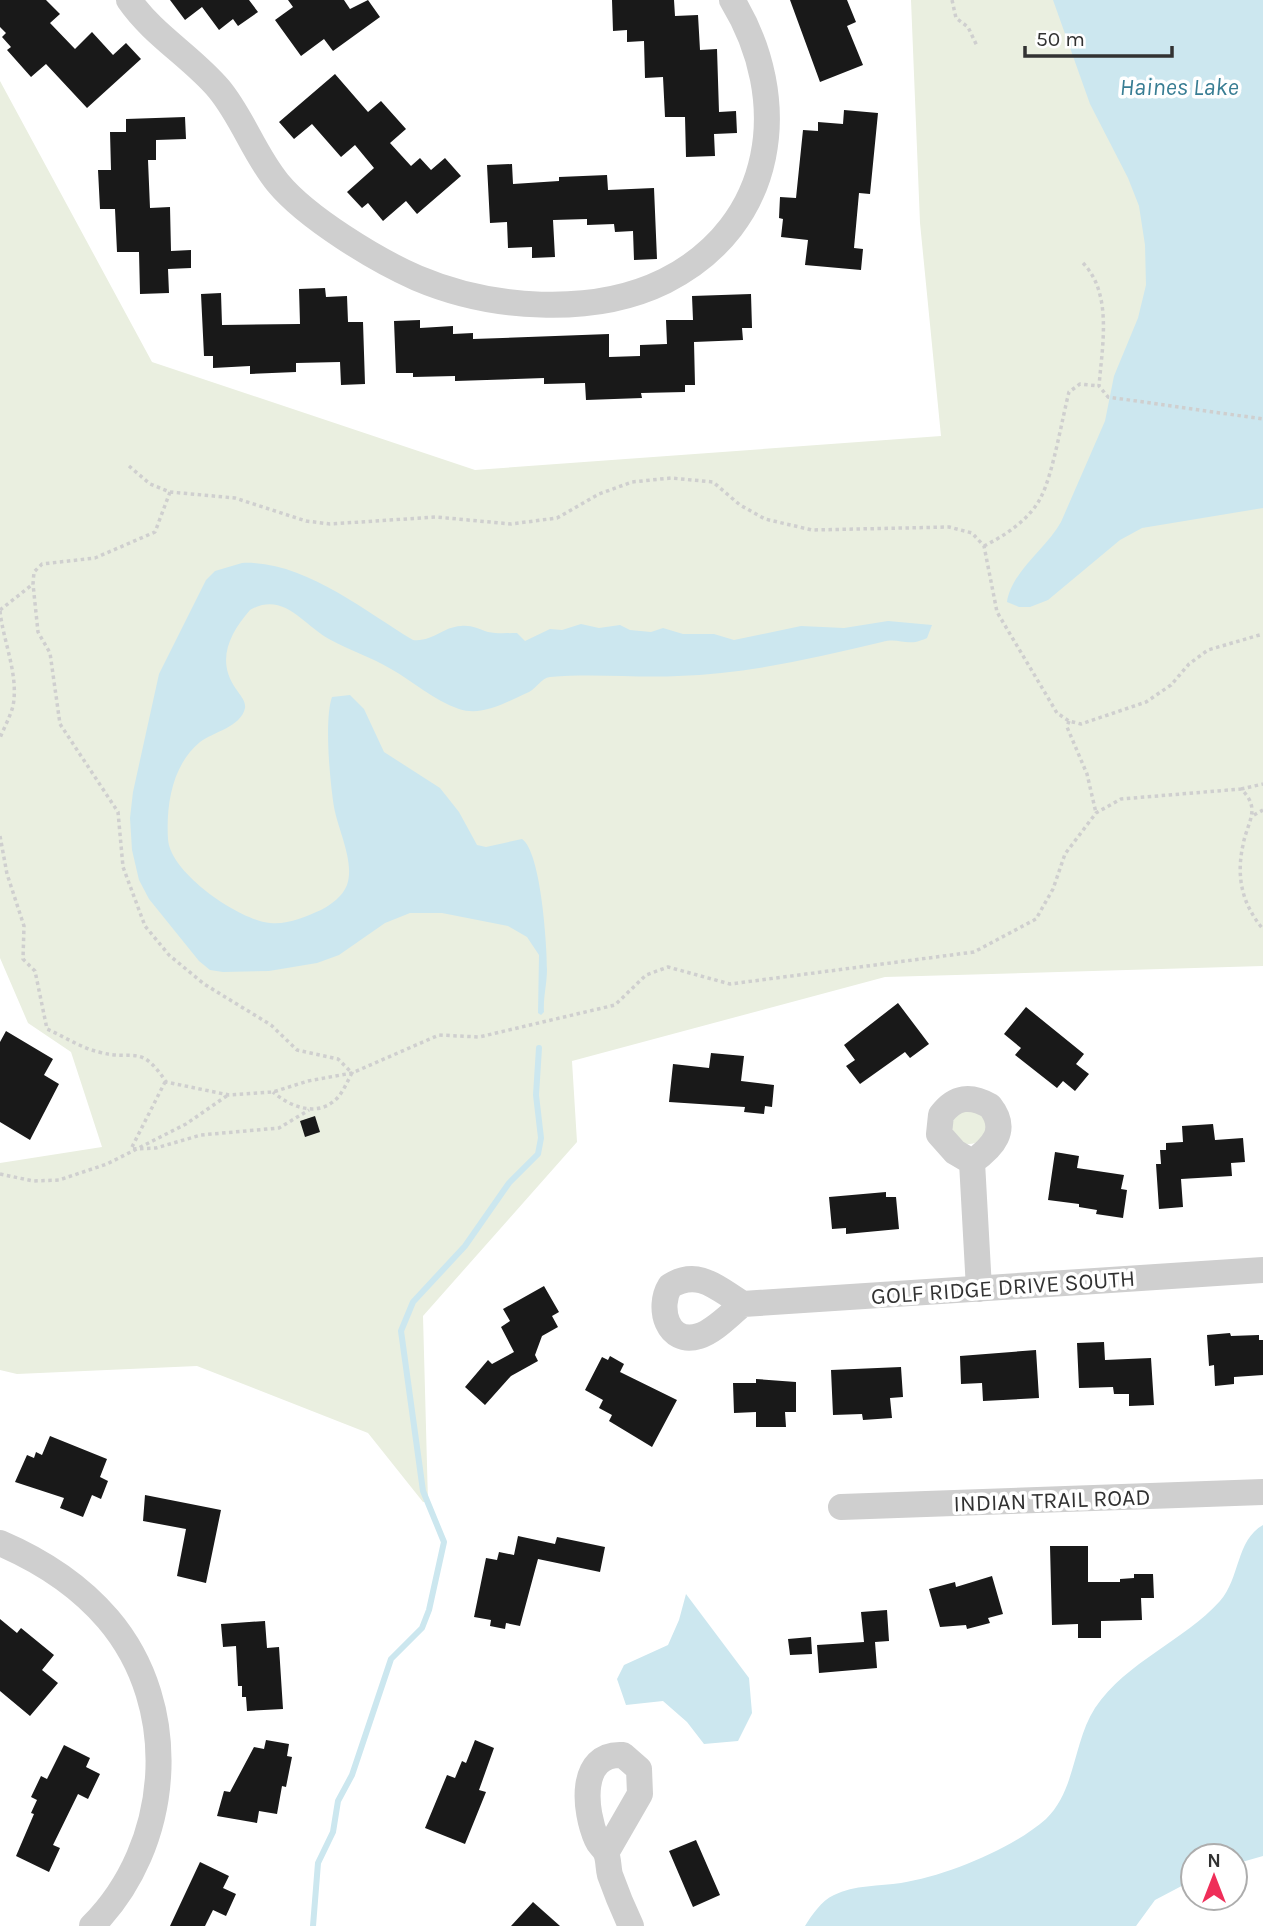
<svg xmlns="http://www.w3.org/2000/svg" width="1263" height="1926" viewBox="0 0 1263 1926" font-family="Karla,sans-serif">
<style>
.green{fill:#eaefe0}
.water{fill:#cce7ef}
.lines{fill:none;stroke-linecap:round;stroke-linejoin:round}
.stream{stroke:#cce7ef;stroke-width:6}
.building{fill:#191919}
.path{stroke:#cfcfcf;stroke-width:3.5;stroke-dasharray:3.5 3.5;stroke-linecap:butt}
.minor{stroke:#cfcfcf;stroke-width:26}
.labels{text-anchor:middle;stroke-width:7;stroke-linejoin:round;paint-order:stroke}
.street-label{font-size:23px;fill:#323232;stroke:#fff}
.water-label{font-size:24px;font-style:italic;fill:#387d93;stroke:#fff}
</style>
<rect width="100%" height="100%" fill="#fff"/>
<path class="green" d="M911,0H1263V966L885,977L572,1061L577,1142L423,1316L428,1502H423L368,1433L197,1366L17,1374L0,1370V1163L102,1147L71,1052L28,1023L0,958V81L152,362L475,470L941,436L920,223Z
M952 1127a17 17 0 1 1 34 0a17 17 0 1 1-34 0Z"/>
<path class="water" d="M1053,0H1263V508L1142,528L1120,540L1048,600L1030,607H1019L1007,602C1011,572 1046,549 1061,522L1105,421L1114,376L1138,318L1146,285L1145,245L1139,206L1128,178L1090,104Z
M242,563C303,560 364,611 413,640C433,642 442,627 461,626C472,625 478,629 488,632C497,634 508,633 517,633L525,641L550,629L562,630L581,624L599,628L620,625L630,630L651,632L663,628L683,634H714L734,640L801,626L844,628L888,621L932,625L927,638C906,648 901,637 882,642C815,658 747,674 678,676C636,678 593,673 550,677C541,678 537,688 529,692C508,701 483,717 459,709C433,700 414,682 391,669C371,657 349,650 329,639C303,625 284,591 250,610C229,634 216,661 236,689C240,695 246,701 245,708C241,727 213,732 200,742C172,765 166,805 168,839C170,873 239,920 270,923C287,925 305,917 321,910C332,904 342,897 347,885C355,862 338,830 334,807C330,782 324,720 332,697L350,695L364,709L384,752L440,788L459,812L477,845L486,847L522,839C541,852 547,944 547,969C547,984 543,998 544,1012L541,1015L538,1013L539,955L527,937L508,926L442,913H410L385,923L339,955L317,963L269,971L223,972L210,970L199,961L149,899L139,880L132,850L130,818L133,792L159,674L206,580L215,571Z
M1263,1525V1856L1235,1864V1856H1193V1880L1155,1900L1136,1926H805C812,1915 821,1901 834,1895C854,1885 880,1886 901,1883C946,1876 1012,1849 1046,1819C1076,1790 1073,1742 1095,1708C1127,1661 1184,1641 1220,1601C1240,1579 1236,1540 1263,1525Z
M686,1594L749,1678L752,1713L738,1741L704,1744L687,1722L663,1701L626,1705L617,1679L624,1665L668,1645L679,1620Z"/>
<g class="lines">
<path class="stream" d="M313,1926L318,1863L333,1832L338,1801L352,1775L391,1659L422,1628L429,1610L444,1542L423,1491L401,1331L413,1302L465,1246L509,1183L538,1154L541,1138L536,1095L539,1048"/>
</g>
<path class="building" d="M0,0H46L60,14L50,23L75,49L92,32L113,55L126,43L141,59L87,108L46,64L31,77L7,50L11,47L2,37L6,33L0,27Z
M170,0H249L258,12L238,26L233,19L219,30L202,7L185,20Z
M288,0H344L350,9L368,0L380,17L333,51L324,39L301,56L275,20L293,7Z
M612,0H674L675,16L698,15L700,50L717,49L719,112L736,111L737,133L714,134L715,156L686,157L685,117H665L663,77L645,78L644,41L627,42V30L613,31Z
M790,0H847L856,22L847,26L863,65L820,82Z
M335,74L368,112L381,101L406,129L390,143L411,166L420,158L431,170L445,158L461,176L417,214L406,201L383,221L368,203L362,208L347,192L374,168L355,145L341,157L312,124L294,139L279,122Z
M844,110L878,113L870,194L859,193L854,248L863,249L861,270L805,265L808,240L781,237L783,219L779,218L780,197L796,198L803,130L818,131V122L843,124Z
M185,117L186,139L156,140V160H148L150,208L170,207L171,251L191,250V268L168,269L169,293L140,294L139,252H117L115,209H100L98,170H111L110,132H126V119Z
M512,164L513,184L559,181V177L607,175L608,190L654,188L657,259L634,260L633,231L615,232L614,224L587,225V219L553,220L555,257L532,258V247L508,248L507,222L490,223L487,165Z
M325,288L326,297L347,296L348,322H363L365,384L341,385L340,362L296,363V372L250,374V366L213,368V356H204L201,294L221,293L222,325L300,324L299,289Z
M751,294L752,328H742L743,340L694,342L695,385H685V392L641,393L642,398L586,400L585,383L544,384V378L455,381V376L413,377V373H396L394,321L420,320V328L453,326V334L473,333V339L609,334V357L640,356V345L667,344L666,320H693L692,296Z
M898,1003L929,1044L910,1058L905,1052L860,1084L846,1066L855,1060L844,1045Z
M1026,1007L1084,1054L1076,1064L1089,1074L1075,1091L1063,1081L1057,1088L1015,1055L1021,1048L1004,1034Z
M6,1031L53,1059L44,1075L59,1084L30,1140L0,1122V1042Z
M711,1053L744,1056L741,1081L774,1085L772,1107L765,1106L764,1114L744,1112L745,1107L669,1102L673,1064L709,1068Z
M315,1116L320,1132L305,1137L300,1121Z
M1213,1124L1215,1140L1243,1138L1245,1162L1231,1163L1232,1176L1181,1179L1183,1207L1159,1209L1156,1164H1161L1160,1150H1166V1143L1183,1142L1182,1126Z
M1055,1152L1079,1156L1077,1168L1124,1175L1121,1189L1127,1190L1123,1218L1096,1214L1097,1210L1079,1207V1204L1048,1200Z
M886,1192V1197H896L899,1229L846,1234V1228L832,1229L829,1197Z
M544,1286L559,1312L552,1316L558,1327L542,1336L535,1355L538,1361L511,1376L485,1405L465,1387L488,1360L492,1364L514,1352L501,1327L510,1321L503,1309Z
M1230,1333L1231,1336L1259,1335V1340H1263V1375L1234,1377V1384L1215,1386L1214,1365L1209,1366L1207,1335Z
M1104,1342L1105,1360L1151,1358L1154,1405L1129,1406V1394H1114L1113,1387L1079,1388L1077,1343Z
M1036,1350L1039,1398L983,1401L982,1383L961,1384L960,1356Z
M610,1356L624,1364L620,1372L677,1400L652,1447L609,1421L612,1415L599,1408L603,1400L585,1390L602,1357L608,1360Z
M901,1367L903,1397L890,1398L892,1418L863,1420L862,1414L833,1415L831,1370Z
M756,1379L796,1382V1412H785L786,1427H756V1412L734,1413L733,1383H756Z
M50,1436L107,1459L100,1477L108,1481L101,1499L92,1495L83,1517L60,1508L64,1498L15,1482L27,1455L34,1458L36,1452L42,1455Z
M145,1495L221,1510L206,1583L177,1576L186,1529L143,1521Z
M518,1536L555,1544L557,1537L605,1547L600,1572L538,1559L520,1626L506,1623L505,1629L490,1626L491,1620L474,1617L486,1558L497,1560L499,1552L514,1555Z
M1050,1546H1088V1582H1120V1579L1134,1578V1574H1153L1154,1598H1141L1142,1620L1101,1621V1638H1078V1624L1052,1625Z
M992,1576L1003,1614L988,1618L990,1623L967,1629L966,1625L940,1627L929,1589L955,1582L956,1587Z
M887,1610L889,1641L875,1642L877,1668L819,1673L817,1645L864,1642L861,1612Z
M0,1619L17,1633L21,1628L54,1655L42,1670L58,1683L30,1716L0,1691Z
M265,1621L267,1648L279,1647L283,1709L247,1711L246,1697H242V1686H238L236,1646L223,1647L221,1624Z
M811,1637L812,1654L790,1655L788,1639Z
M266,1740L289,1744L287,1756L292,1757L286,1787L282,1786L277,1814L259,1811L257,1823L217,1816L224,1791L230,1792L254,1747L264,1749Z
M475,1740L494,1748L479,1790L486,1792L465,1844L425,1828L447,1775L455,1778L462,1761L466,1763Z
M64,1745L90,1758L86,1767L100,1774L88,1799L78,1794L53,1845L60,1848L49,1872L16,1856L34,1814L31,1813L37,1800L31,1797L41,1776L47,1779Z
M696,1840L720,1895L693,1907L669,1851Z
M200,1862L229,1876L223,1888L236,1894L226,1916L213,1910L205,1926H170Z
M533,1902L560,1926H511Z"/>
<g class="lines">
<path class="path" d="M952,0L956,18L968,27L977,46
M1083,263C1113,294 1102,347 1099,386L1108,397L1263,419
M129,466L150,484L170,492L235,498L306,521L330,524L436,517L511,524L557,518L599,494L632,482L671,478L713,482L740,505L765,519L812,530L949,527L972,533L984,546L997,612L1057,713L1069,721L1081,724L1146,702L1171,685L1189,664L1208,650L1263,634
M170,492L155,532L95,558L42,564L34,572L33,584L38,632L50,653L60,724L118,812L123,867L145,926L169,955L204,984L271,1025L297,1050L338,1059L352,1073C347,1082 342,1095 334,1101C315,1117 289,1106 273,1092
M984,546C1006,535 1030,519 1041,497C1053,474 1062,419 1069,392L1080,384L1099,386
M0,610L33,584
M0,611C3,641 19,675 13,706C10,717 4,728 0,738
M1069,721L1067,727L1087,774L1096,813
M1241,789L1263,784
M1254,815L1263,810
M0,836L7,874L24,926L23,959L35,971L47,1029C63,1036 81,1048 99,1052C134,1062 140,1042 166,1082L229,1095L273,1092L308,1081L352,1073L439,1035L479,1037L615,1005L646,975L668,967L730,984L974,952L1036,919L1053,889L1065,854L1096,813L1121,799L1241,789C1262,809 1247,822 1243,845C1236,877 1242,904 1263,929
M132,1147L165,1082
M133,1149L156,1148L201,1135L279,1128L309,1110
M0,1174L33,1181L59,1180L107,1164L186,1124L228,1095"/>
<path class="minor" d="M129,0C153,35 192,57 219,89C243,118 254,154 278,183C307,218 376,260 417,278C490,309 592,317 665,281C776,225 793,100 732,0
M972,1162L955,1152L939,1134L941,1115C955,1096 971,1095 990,1106C1009,1130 993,1147 972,1162L979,1289
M743,1304C730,1314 715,1331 699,1336C667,1346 657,1307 670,1286C699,1268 718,1289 743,1304L1263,1270
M841,1507L1263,1492
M0,1543C42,1561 78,1584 108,1619C183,1707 172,1846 92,1926
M606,1853L640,1794L639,1769L623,1755C578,1752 584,1811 597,1840C599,1845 604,1848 606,1853C609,1860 608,1868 610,1875C616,1892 623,1909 631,1926"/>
</g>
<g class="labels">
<g class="street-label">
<text transform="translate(1003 1287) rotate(-4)" y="8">GOLF RIDGE DRIVE SOUTH</text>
<text transform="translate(1052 1500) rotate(-2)" y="8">INDIAN TRAIL ROAD</text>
</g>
<g class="water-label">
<text x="1179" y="95">Haines Lake</text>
</g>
</g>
<g transform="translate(1214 1877)"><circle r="33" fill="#ffffff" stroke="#adadad" stroke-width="2"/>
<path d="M0-5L12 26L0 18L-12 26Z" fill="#ef2e59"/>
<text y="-10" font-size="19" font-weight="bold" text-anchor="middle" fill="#323232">N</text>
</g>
<path d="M1025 46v10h147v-10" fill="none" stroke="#323232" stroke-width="3.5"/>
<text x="1036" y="46" font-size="21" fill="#323232" stroke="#ffffff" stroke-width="5" paint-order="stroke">50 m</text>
</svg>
